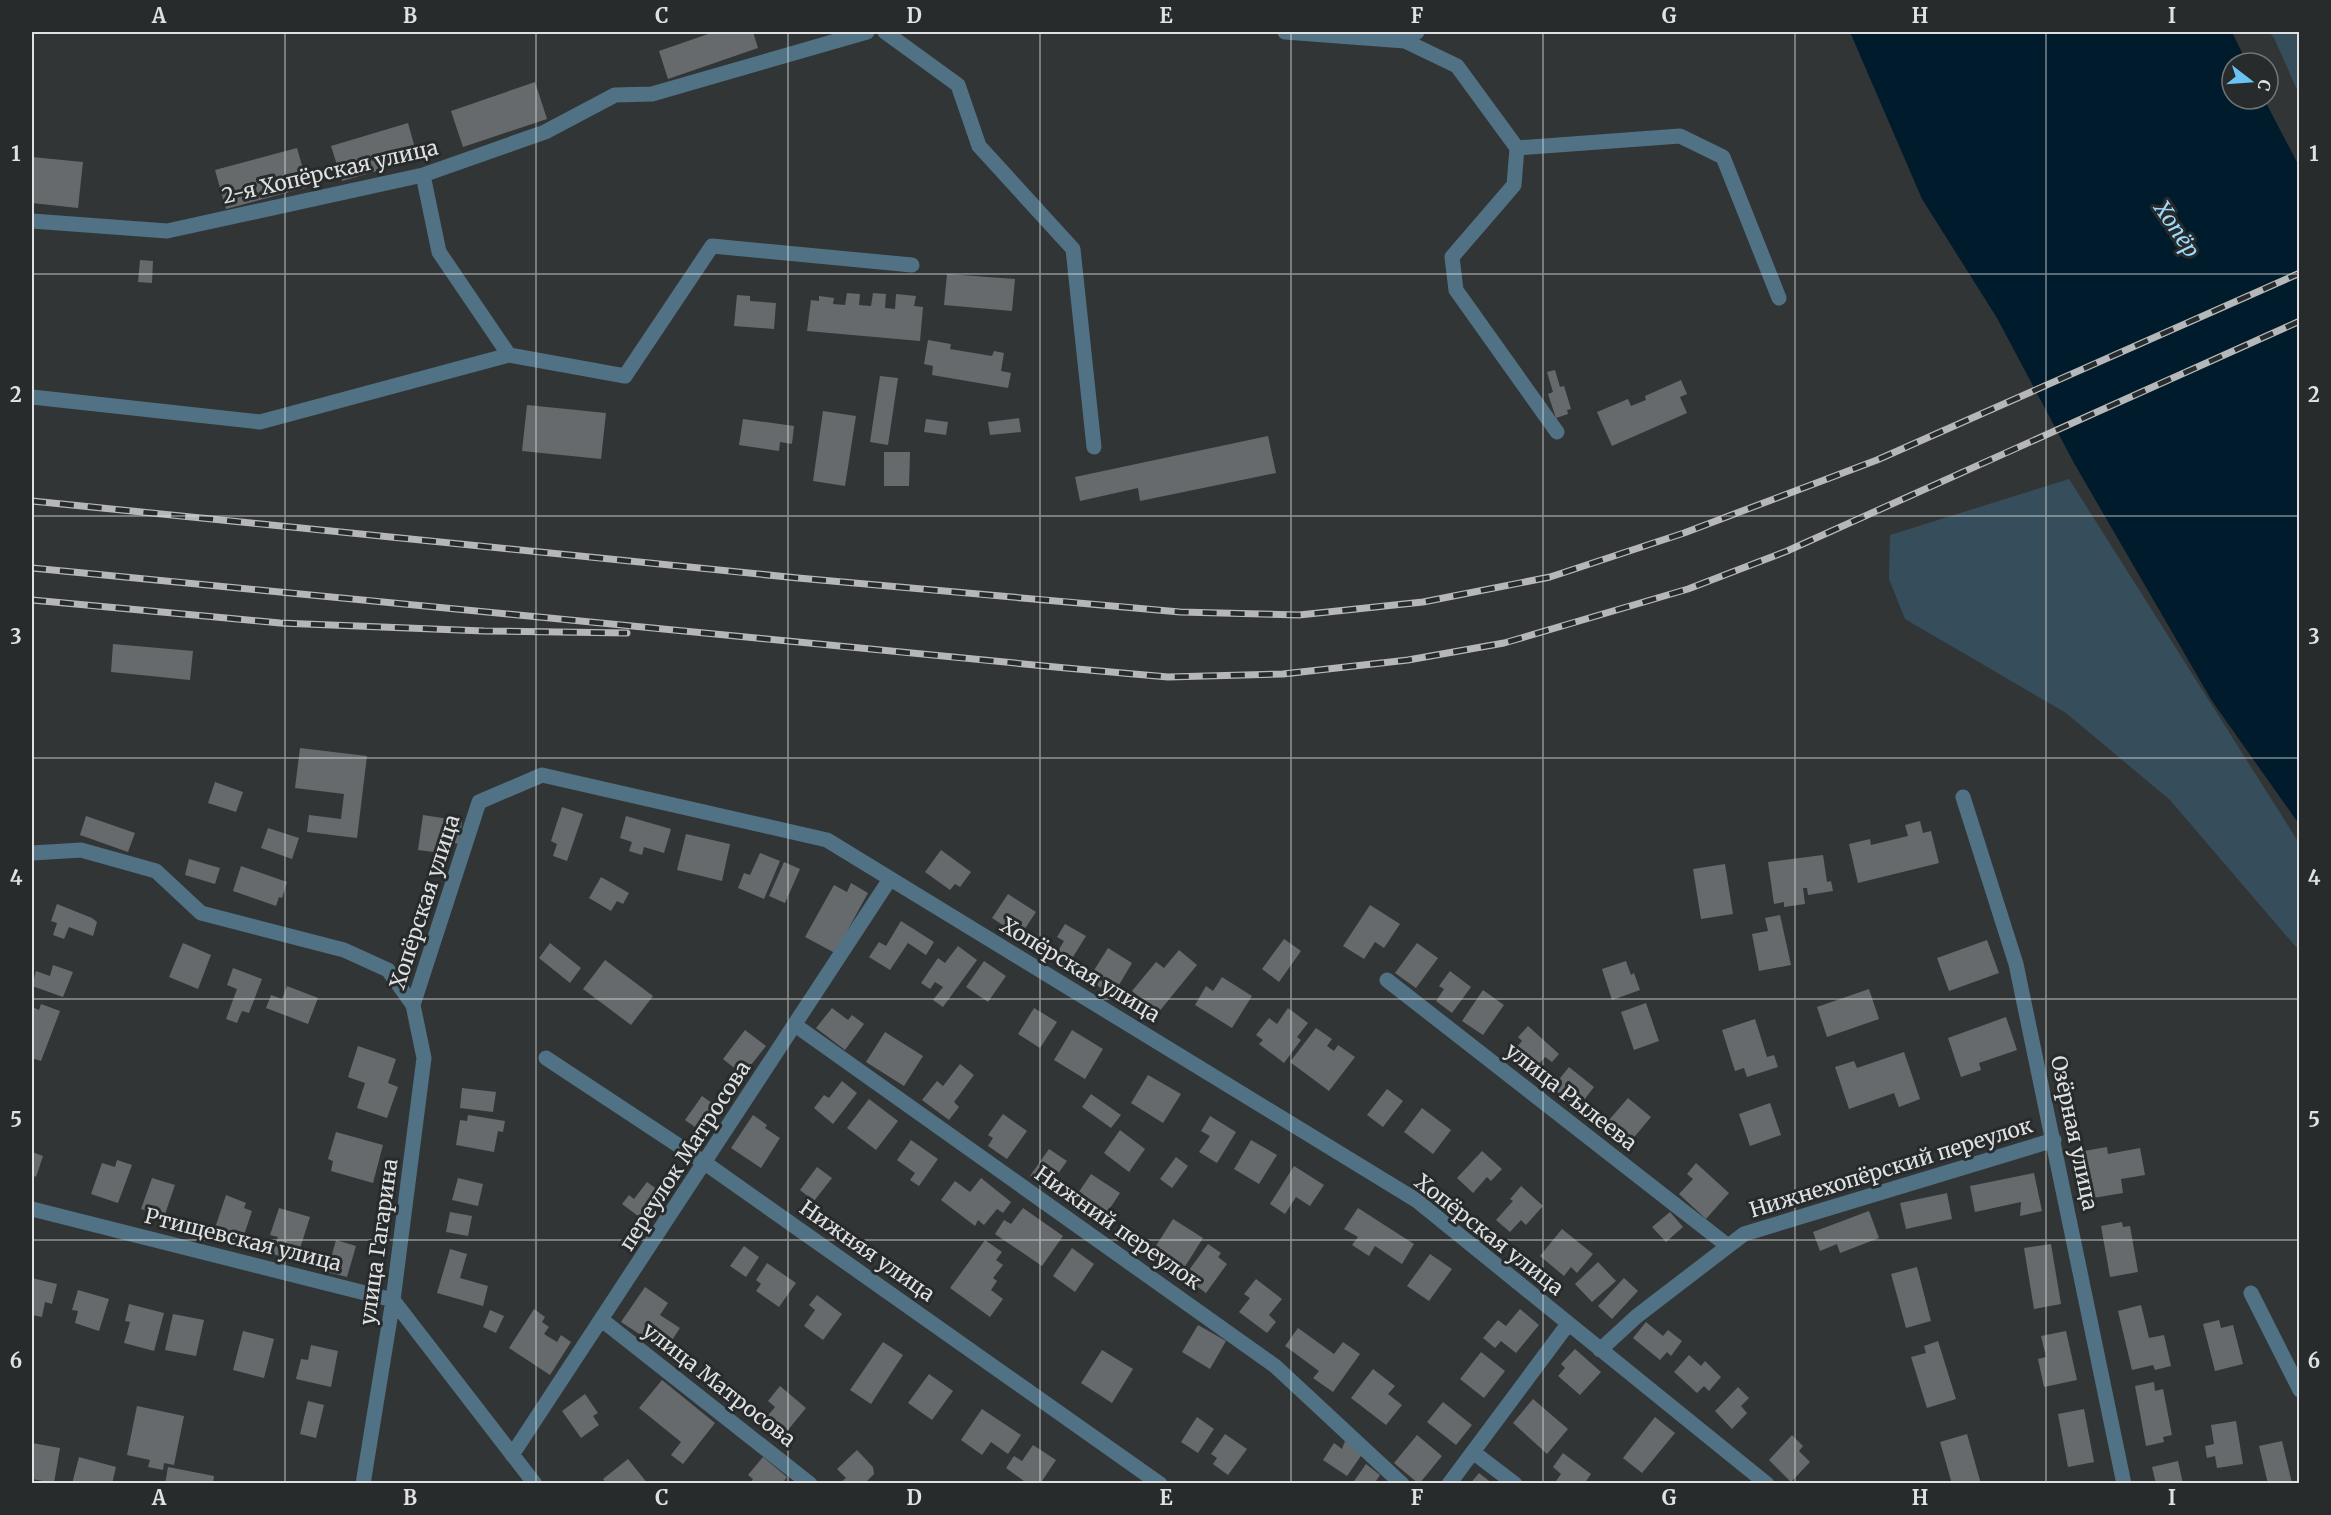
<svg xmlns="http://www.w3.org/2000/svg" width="2331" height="1515" viewBox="0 0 2331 1515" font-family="Merriweather,serif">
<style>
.green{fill:#364e5b}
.water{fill:#001b2b}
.building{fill:#676a6c}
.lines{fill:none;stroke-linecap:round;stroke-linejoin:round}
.minor{stroke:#517285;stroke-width:15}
.rail-casing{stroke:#b5b7b8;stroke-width:7}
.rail{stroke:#282b2c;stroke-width:4.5;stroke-dasharray:14;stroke-linecap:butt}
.grid{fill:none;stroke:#dfe1e2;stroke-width:1.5;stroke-opacity:0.55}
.labels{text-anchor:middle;stroke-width:6;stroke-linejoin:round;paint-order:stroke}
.street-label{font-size:21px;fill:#dfe1e2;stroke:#282b2c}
.water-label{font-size:22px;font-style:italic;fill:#9edafd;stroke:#282b2c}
.neatline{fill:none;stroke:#dfe1e2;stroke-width:2}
.grid-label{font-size:20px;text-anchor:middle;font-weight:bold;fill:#dfe1e2}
</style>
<rect width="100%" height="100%" fill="#323536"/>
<path class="green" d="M2269,32H2299V94L2274,38Z
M2069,479L2299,843V947H2296L2170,800L2066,713L1905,619L1889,579L1890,535Z"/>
<path class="water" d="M1850,32H2232L2247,63H2232V99H2264L2299,166V824L2212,701L2074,463L1997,318L1922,199Z"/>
<path class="building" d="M714,32H753L758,48L668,79L659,51Z
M535,82L547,119L463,147L451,111Z
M408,123L418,159L342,181L331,146Z
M297,148L308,187L226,209L215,170Z
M32,157L83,162L78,208L32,203Z
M140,260L153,261L152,283L138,282Z
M947,274L1015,279L1012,311L944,305Z
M847,293L860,294L859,305L871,306L873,293L886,294L885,308L895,309L896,294L916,296L914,306L923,307L920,341L807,331L811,300L819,301V296L834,298L833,304L845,305Z
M737,295L750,296V301L776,303L774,329L734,326Z
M928,340L951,344L950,349L992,356L994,351L1004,353L1001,371L1011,373L1008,388L932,375L933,366L924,364Z
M1555,370L1560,387L1564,386L1571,409L1567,410L1568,414L1556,418L1548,394L1553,392L1547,372Z
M880,376L898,378L888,445L870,442Z
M1681,380L1687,394L1680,397L1687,413L1612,446L1597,412L1628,399L1631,406L1646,400L1645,396Z
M527,405L606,413L601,459L522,451Z
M823,411L856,416L845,486L813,481Z
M1019,418L1021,432L990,435L988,422Z
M743,419L794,426L792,444L780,442L779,451L739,445Z
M926,419L948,422L946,435L924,432Z
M1268,436L1276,473L1140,501L1138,488L1080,501L1075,477Z
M884,452H910L909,486H884Z
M113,644L193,651L190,680L111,672Z
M300,748L367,756L357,838L307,832L309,815L341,819L344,794L295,788Z
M215,782L243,792L236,812L208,803Z
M562,807L583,814L567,861L553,856L557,844L551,841Z
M423,815L462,821L459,844L443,841L441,853L418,850Z
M86,816L135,833L128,852L80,835Z
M626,816L671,829L664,853L644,847L642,855L629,851L632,842L620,838Z
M1920,821L1923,833L1931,831L1939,863L1858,883L1849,844L1870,839L1871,845L1908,836L1905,825Z
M268,828L299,838L292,859L261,848Z
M686,834L730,844L722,881L677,870Z
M941,850L971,872L960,887L955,884L950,890L925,872Z
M760,853L780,861L764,899L738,888L744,873L750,875Z
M1823,855L1827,882L1831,881L1833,891L1808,895L1807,888H1803L1805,904L1784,907V902L1774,904L1768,862Z
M189,859L220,868L215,884L185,875Z
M784,862L800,869L785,903L769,896Z
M1725,864L1733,914L1701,919L1693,869Z
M241,866L287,882L282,898L279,897L276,906L233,891Z
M601,877L629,893L623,904L617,901L611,911L589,898Z
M851,883L868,893L835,953L805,937L834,885L847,892Z
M1008,894L1036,912L1020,936L992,918Z
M57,904L92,918L97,922L93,936L69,927L64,939L53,935L57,923L51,921Z
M1370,905L1400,924L1384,948L1375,942L1364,959L1343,946Z
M1780,915L1791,965L1759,971L1752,934L1768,931L1765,918Z
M901,921L934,942L926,955L908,943L890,970L869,957L879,942L886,946Z
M1065,924L1086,936L1068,965L1055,956L1064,941L1057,937Z
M1284,939L1301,951L1279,982L1262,969Z
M1987,940L1999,973L1949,991L1937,958Z
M183,943L211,955L198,989L169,977Z
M550,943L581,968L570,983L539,958Z
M1417,943L1438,958L1416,988L1395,973Z
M958,946L977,960L943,1007L933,1000L943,987L935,982L930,989L921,983L938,958L945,963Z
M1108,948L1132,963L1113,995L1088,980Z
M1179,950L1197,965L1158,1013L1132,991L1156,962L1164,968Z
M605,960L653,996L631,1025L583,989Z
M984,961L1006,976L988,1002L966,987Z
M1626,961L1631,975L1634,973L1640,990L1612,1000L1602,969Z
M53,965L73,972L63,997L32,986L36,971L50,976Z
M233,968L262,979L249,1013L242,1011L237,1023L226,1019L237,989L227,985Z
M1450,971L1471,987L1452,1013L1436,1001L1444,989L1439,986Z
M1222,977L1252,996L1232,1028L1195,1005L1206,986L1213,991Z
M287,986L318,998L308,1024L266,1008L271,995L282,999Z
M1869,989L1879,1019L1827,1037L1817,1007Z
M1483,990L1504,1005L1483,1035L1462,1021Z
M1646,1003L1659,1041L1634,1050L1621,1012Z
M41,1004L60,1011L41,1061L32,1058V1007L39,1010Z
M832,1008L848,1020L852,1015L864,1024L845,1050L816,1028Z
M1034,1008L1057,1022L1040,1048L1018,1034Z
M1288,1008L1308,1023L1297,1037L1301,1040L1284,1063L1259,1044L1263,1040L1256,1035L1269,1018L1277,1024Z
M2006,1017L2017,1050L1979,1063L1981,1070L1961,1077L1948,1038Z
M1755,1019L1767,1057L1774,1055L1778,1067L1747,1077L1744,1068L1735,1071L1722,1030Z
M1528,1026L1559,1054L1552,1062L1545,1057L1531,1073L1510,1055L1522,1041L1518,1037Z
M1316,1028L1332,1039L1327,1046L1334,1051L1338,1045L1355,1057L1329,1091L1290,1062Z
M745,1030L766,1046L743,1075L723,1059Z
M1072,1030L1103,1049L1085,1079L1054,1060Z
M885,1032L923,1056L904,1086L866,1062Z
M358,1046L396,1059L388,1083L398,1087L387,1118L357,1108L365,1083L348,1077Z
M1904,1052L1920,1099L1899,1107L1894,1093L1849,1109L1835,1067L1854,1061L1857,1068Z
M960,1064L974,1075L954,1102L959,1107L949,1120L922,1100L937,1081L943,1086Z
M1569,1067L1594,1087L1577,1109L1544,1082L1549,1075L1557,1082Z
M1148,1075L1181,1094L1163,1123L1131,1103Z
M842,1081L857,1093L833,1124L814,1108L824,1095L829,1098Z
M462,1088L496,1092L493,1112L460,1108Z
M1387,1089L1403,1101L1383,1127L1367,1115Z
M1091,1094L1121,1115L1111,1128L1082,1107Z
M702,1096L719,1108L702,1132L685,1120Z
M1628,1098L1651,1117L1626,1147L1603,1127Z
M869,1099L898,1121L876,1150L847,1128Z
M1770,1103L1781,1135L1750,1146L1739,1114Z
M1422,1108L1451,1130L1433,1154L1404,1132Z
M1003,1114L1027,1131L1007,1159L988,1146L993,1138L988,1135Z
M468,1115L505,1121L503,1132L498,1131L494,1152L456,1145L460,1120L467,1121Z
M753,1115L767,1125L765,1128L780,1138L761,1168L731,1148Z
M1210,1116L1236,1132L1217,1163L1199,1152L1210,1136L1201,1131Z
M1120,1130L1145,1149L1129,1172L1104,1153Z
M336,1132L383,1145L373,1183L331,1171L333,1161L328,1159Z
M911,1140L938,1159L919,1186L910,1180L915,1173L897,1160Z
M1251,1140L1277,1155L1259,1184L1234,1169Z
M2107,1147L2108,1154L2140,1148L2145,1175L2121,1179L2123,1193L2093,1198L2084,1151Z
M1049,1149L1067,1161L1048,1188L1030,1176Z
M1482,1151L1502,1169L1491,1181L1487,1177L1473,1193L1457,1178Z
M32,1152L43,1156L36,1177L32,1175Z
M1176,1157L1188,1166L1172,1188L1160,1179Z
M117,1160L132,1165L118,1203L91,1194L102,1163L115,1167Z
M1696,1163L1729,1193L1706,1219L1679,1194L1693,1179L1687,1174Z
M1294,1166L1324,1185L1310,1206L1296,1197L1285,1214L1270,1204Z
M817,1167L832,1178L814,1201L800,1190Z
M2034,1173L2042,1211L2020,1216L2021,1202L1975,1212L1970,1186Z
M1091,1174L1120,1193L1101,1222L1072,1202Z
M152,1178L175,1185L164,1217L141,1209Z
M458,1178L483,1184L478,1206L452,1200Z
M981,1178L1011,1202L1003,1213L997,1209L984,1225L978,1220L975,1226L941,1200L955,1181L970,1192Z
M647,1182L666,1196L646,1222L622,1204L629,1195L634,1199Z
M1521,1186L1543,1206L1526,1225L1521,1220L1510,1232L1496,1220L1513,1201L1510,1199Z
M1947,1193L1952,1219L1906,1229L1900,1203Z
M226,1195L246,1203L244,1208L252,1211L241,1244L213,1234Z
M279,1208L310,1217L296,1261L273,1254L278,1237L270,1235Z
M1023,1208L1063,1236L1042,1266L995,1234L1004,1220L1011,1224Z
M1358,1208L1414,1244L1402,1264L1375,1246L1369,1256L1352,1245L1358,1237L1344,1229Z
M1869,1211L1879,1238L1840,1253L1837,1244L1820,1251L1813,1232Z
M450,1212L472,1216L468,1236L446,1232Z
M1670,1212L1683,1227L1666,1242L1652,1227Z
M1173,1219L1203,1238L1179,1276L1149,1257Z
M2122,1222L2123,1227L2130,1226L2138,1272L2110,1277L2101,1226Z
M1562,1229L1593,1254L1577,1273L1571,1267L1564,1276L1540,1256Z
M336,1240L356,1246L347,1277L327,1272Z
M985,1240L1002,1252L996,1260L1003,1265L993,1278L997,1281L991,1290L1003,1299L990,1317L950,1288Z
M1208,1244L1221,1253L1218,1257L1227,1264L1206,1293L1184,1277Z
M2051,1244L2061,1304L2034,1309L2024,1248Z
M744,1246L759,1257L746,1277L730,1266Z
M1072,1248L1094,1264L1075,1292L1053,1276Z
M450,1249L467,1254L460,1278L488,1286L483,1306L437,1293Z
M1430,1254L1452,1269L1429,1301L1407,1286Z
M1598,1262L1616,1281L1592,1302L1575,1284Z
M767,1263L796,1283L779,1307L756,1291L761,1284L756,1280Z
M1917,1267L1931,1321L1906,1328L1891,1274Z
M32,1278L57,1284L52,1304L45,1302L42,1317L32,1315Z
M1624,1278L1638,1291L1612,1319L1598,1306Z
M1256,1279L1282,1299L1269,1315L1276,1322L1267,1333L1239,1312L1250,1298L1244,1294Z
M645,1287L668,1303L660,1315L680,1328L672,1340L680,1345L673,1356L621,1322Z
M78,1290L109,1299L99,1331L75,1323L78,1311L72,1310Z
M817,1295L842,1314L823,1340L804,1326L815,1310L809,1305Z
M129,1304L164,1313L154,1351L124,1343L130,1322L125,1321Z
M2141,1305L2149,1338L2164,1335L2171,1366L2155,1370L2153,1365L2132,1370L2118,1311Z
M534,1309L545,1317L542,1322L549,1327L544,1334L557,1342L561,1335L571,1342L550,1375L509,1348Z
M1520,1309L1539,1325L1516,1353L1501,1341L1495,1348L1483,1338L1498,1320L1506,1326Z
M490,1310L504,1316L496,1333L483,1327Z
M173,1314L204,1320L196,1356L165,1350Z
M2219,1320L2221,1328L2233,1325L2243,1364L2215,1371L2203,1324Z
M1646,1322L1663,1336L1668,1330L1682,1341L1671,1356L1667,1352L1660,1360L1633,1338Z
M1198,1325L1226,1341L1210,1369L1182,1352Z
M1298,1328L1334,1354L1343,1342L1360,1354L1333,1392L1313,1378L1319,1371L1285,1346Z
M243,1331L274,1339L264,1378L233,1370Z
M2066,1331L2077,1380L2044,1387L2038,1359L2046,1357L2041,1336Z
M1938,1341L1956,1399L1927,1408L1911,1357L1926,1353L1924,1346Z
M883,1342L903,1355L871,1404L850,1390Z
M311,1345L338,1351L331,1387L296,1379L301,1359L308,1360Z
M1575,1349L1601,1372L1580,1395L1558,1376L1565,1368L1561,1364Z
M1102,1350L1133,1369L1112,1403L1081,1383Z
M1481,1352L1505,1371L1484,1398L1460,1379Z
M1689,1355L1701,1366L1705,1361L1721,1377L1709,1391L1704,1386L1697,1393L1674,1372Z
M1373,1369L1395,1386L1388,1394L1402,1405L1386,1425L1351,1398Z
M929,1374L953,1391L932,1420L908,1403Z
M662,1380L715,1423L683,1464L671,1455L681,1442L639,1408Z
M2154,1382L2155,1391L2163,1389L2172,1435L2163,1437L2164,1442L2146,1446L2135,1386Z
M780,1386L806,1408L778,1442L759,1426L775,1407L768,1401Z
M1738,1387L1749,1398L1741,1406L1747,1413L1732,1429L1715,1411Z
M585,1394L598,1413L593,1416L599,1425L581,1438L562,1411Z
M1533,1399L1568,1429L1547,1454L1513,1423Z
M308,1401L324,1405L316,1438L300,1434Z
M1443,1402L1472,1425L1456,1445L1427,1422Z
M137,1406L184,1416L174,1465L164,1463L163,1470L148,1467L150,1460L127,1455Z
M982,1409L1021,1435L1008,1454L991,1442L982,1455L961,1440Z
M2084,1409L2094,1462L2068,1467L2058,1414Z
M1197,1417L1214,1429L1198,1453L1181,1442Z
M1655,1417L1675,1433L1642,1473L1623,1458Z
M2236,1421L2243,1464L2217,1468L2215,1456L2207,1458L2205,1446L2214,1444L2211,1425Z
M1225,1434L1247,1449L1228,1475L1213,1464L1217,1458L1211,1454Z
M1967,1434L1981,1484H1952L1940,1442Z
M1417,1435L1442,1456L1419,1484L1394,1463Z
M1792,1435L1803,1446L1799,1451L1810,1462L1791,1482L1769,1460Z
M1345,1441L1363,1453L1347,1476L1323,1460L1334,1443L1342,1449Z
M2282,1441L2292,1483L2300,1481V1484H2268L2259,1446Z
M32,1443L60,1448L54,1483L32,1479Z
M1033,1445L1056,1460L1040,1484H1028L1006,1468L1014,1456L1022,1461Z
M857,1450L873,1467L874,1474L864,1484H839L846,1478L837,1469Z
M1563,1453L1591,1474L1584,1484H1554L1561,1474L1553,1467Z
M79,1457L116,1467L112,1484H72Z
M763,1457L787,1477L782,1484H749L753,1479L748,1475Z
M628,1459L648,1484H607L603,1479Z
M2178,1461L2183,1484H2156L2152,1467Z
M1366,1464L1380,1475L1374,1484H1352Z
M168,1467L214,1476L213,1484H165Z
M1479,1473L1493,1484H1470Z"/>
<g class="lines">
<path class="minor" d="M885,32L958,85L979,146L1073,249L1094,447
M1285,32L1405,41L1457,66L1517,148L1680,136L1723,157L1779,298
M1405,41L1417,32
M1517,148L1514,185L1452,257L1456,290L1557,432
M423,175L439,252L509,355L625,376L712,246L912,265
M32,221L167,231L423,175L545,132L615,95L652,94L867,32
M32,397L260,422L509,355
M1963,797L2016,964L2124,1484
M32,853L81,850L156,871L201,913L344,950L388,970L413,1005L424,1058L393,1300L363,1484
M1387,980L1728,1246
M413,1005L479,802L542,775L827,840L1416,1200L1767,1484
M795,1025L1275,1366L1402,1484
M546,1058L705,1163L1160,1484
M32,1209L393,1300L535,1484
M2251,1293L2300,1390
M602,1320L810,1484
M1600,1350L1637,1316L1744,1234L2054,1140
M1473,1452L1515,1484
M512,1455L890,879
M1449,1484L1568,1324"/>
<g class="rail-casing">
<path id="rail" d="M32,501L798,578L1180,612L1299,615L1423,602L1550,577L1684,533L1877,460L2300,273
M32,568L1066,668L1168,677L1283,674L1408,660L1504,643L1688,589L1787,551L2300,321
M32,600L280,623L484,631L627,633"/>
</g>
<use href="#rail" class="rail"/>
</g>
<path class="grid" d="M285,32V1484M536,32V1484M788,32V1484M1040,32V1484M1291,32V1484M1543,32V1484M1795,32V1484M2046,32V1484M32,274H2300M32,516H2300M32,758H2300M32,999H2300M32,1240H2300"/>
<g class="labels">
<g class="street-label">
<text transform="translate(330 172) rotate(-13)" y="7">2-я Хопёрская улица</text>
<text transform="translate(425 902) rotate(-72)" y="7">Хопёрская улица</text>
<text transform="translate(1080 970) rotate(31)" y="7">Хопёрская улица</text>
<text transform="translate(1571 1097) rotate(38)" y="7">улица Рылеева</text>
<text transform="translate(2074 1133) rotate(78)" y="7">Озёрная улица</text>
<text transform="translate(685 1156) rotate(-57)" y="7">переулок Матросова</text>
<text transform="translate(1891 1168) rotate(-17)" y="7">Нижнехопёрский переулок</text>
<text transform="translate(1118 1228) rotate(35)" y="7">Нижний переулок</text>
<text transform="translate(1489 1235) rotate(38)" y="7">Хопёрская улица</text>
<text transform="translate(243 1240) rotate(14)" y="7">Ртищевская улица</text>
<text transform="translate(379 1242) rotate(-82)" y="7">улица Гагарина</text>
<text transform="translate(867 1251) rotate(35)" y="7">Нижняя улица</text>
<text transform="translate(719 1385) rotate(38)" y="7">улица Матросова</text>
</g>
<g class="water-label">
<text transform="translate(2177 229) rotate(56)" y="8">Хопёр</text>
</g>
</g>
<rect width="2331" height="1515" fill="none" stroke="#282b2c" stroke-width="66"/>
<g transform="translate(2250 81) rotate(107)"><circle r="28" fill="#282b2c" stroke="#717475" stroke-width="1.5"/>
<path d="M0-4.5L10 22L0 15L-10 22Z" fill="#6bc3f2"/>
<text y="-9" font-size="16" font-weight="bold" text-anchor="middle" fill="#dfe1e2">С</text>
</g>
<rect x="33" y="33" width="2265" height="1449" class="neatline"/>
<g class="grid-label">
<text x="159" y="23">A</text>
<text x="410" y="23">B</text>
<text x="662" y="23">C</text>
<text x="914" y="23">D</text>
<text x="1166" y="23">E</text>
<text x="1417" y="23">F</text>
<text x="1669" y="23">G</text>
<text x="1920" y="23">H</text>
<text x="2172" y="23">I</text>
<text x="16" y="161">1</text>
<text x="2314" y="161">1</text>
<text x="16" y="402">2</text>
<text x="2314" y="402">2</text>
<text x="16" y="644">3</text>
<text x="2314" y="644">3</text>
<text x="16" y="885">4</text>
<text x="2314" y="885">4</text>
<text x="16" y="1127">5</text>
<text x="2314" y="1127">5</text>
<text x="16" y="1368">6</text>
<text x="2314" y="1368">6</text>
<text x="159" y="1505">A</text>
<text x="410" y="1505">B</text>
<text x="662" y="1505">C</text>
<text x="914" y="1505">D</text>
<text x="1166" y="1505">E</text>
<text x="1417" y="1505">F</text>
<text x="1669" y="1505">G</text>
<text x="1920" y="1505">H</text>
<text x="2172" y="1505">I</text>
</g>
</svg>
